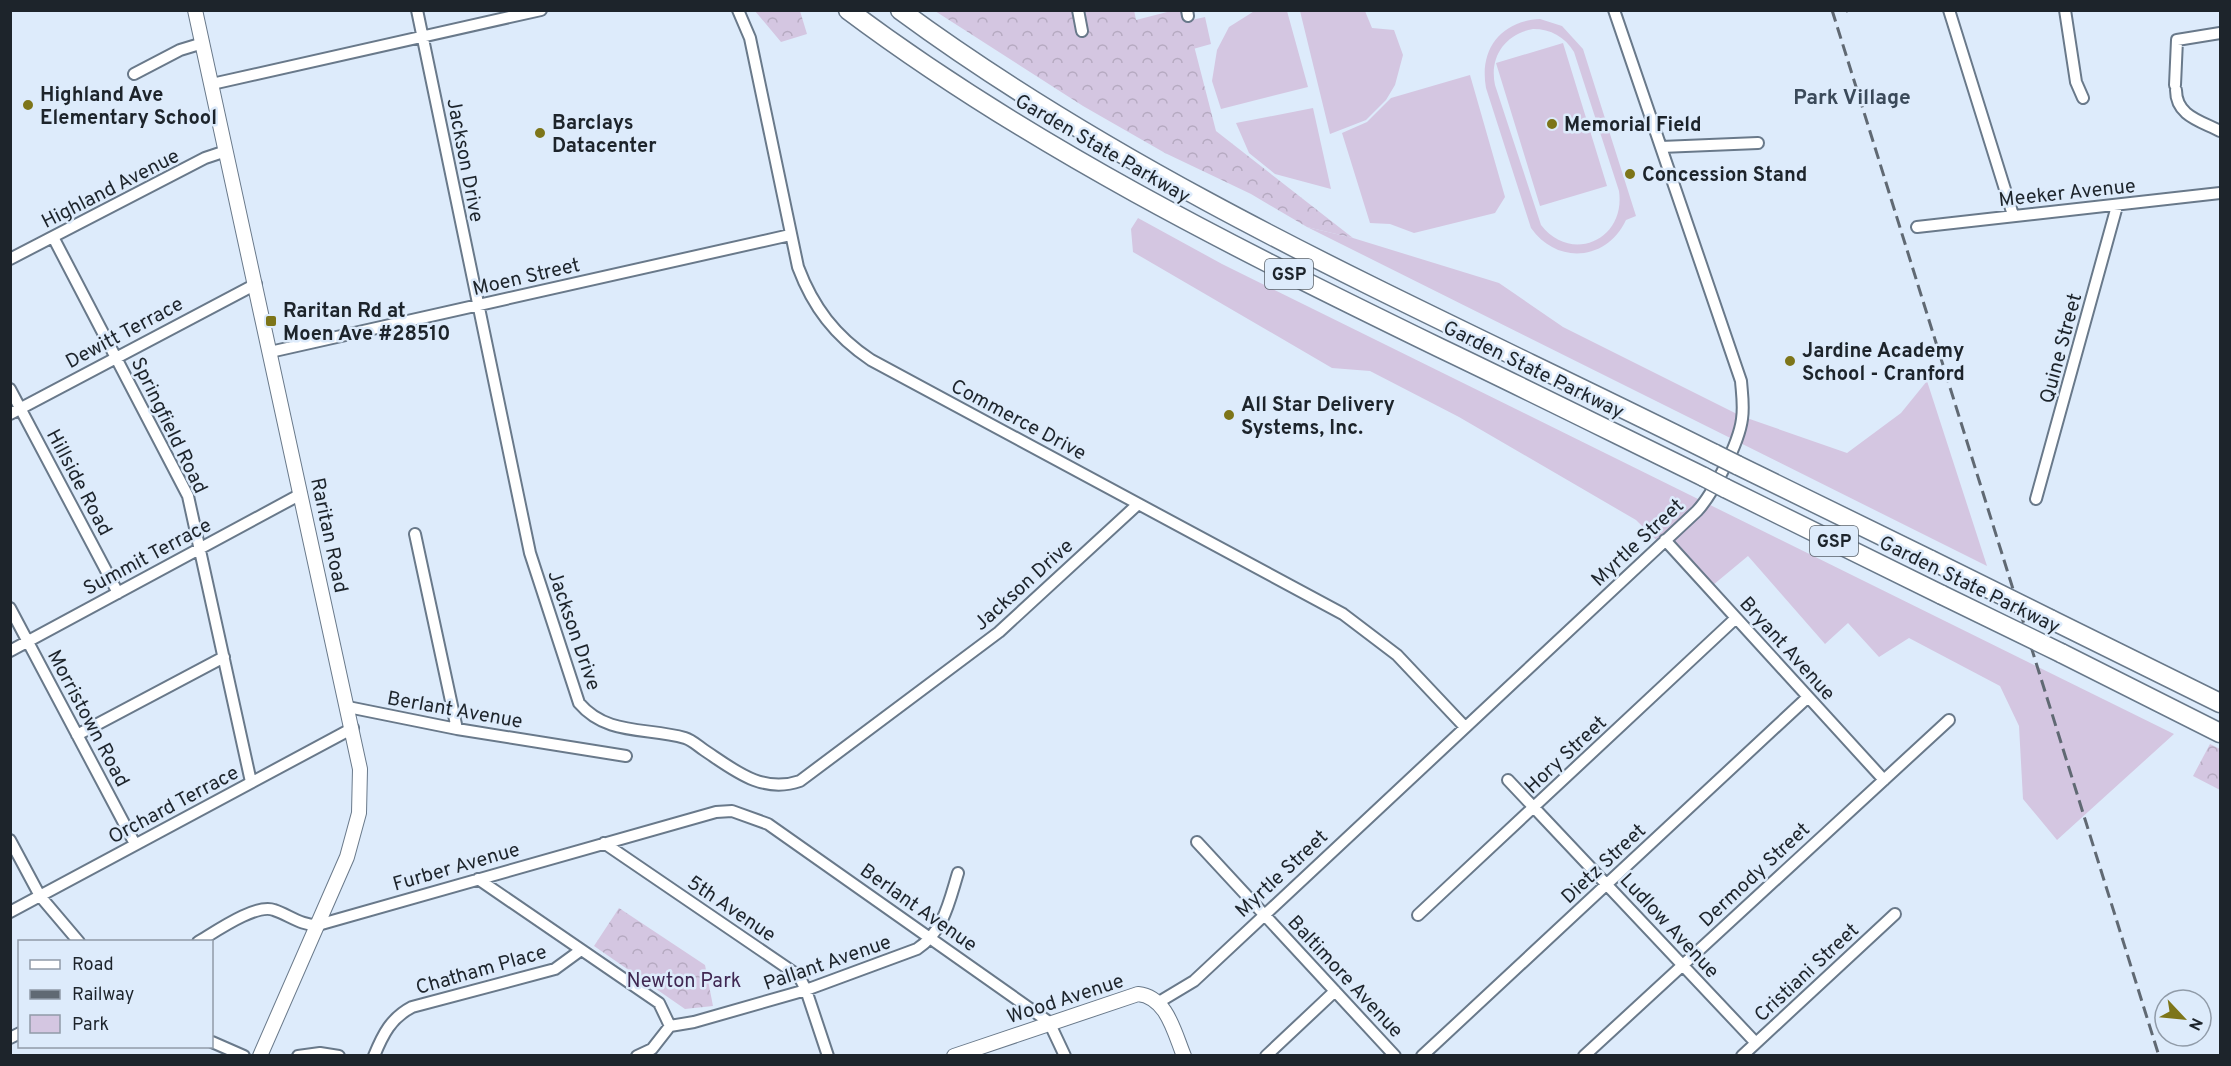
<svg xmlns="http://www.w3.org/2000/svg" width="2231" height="1066" viewBox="0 0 2231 1066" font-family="Overpass,sans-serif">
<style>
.green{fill:#d4c6e1;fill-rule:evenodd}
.forest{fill:url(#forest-crowns)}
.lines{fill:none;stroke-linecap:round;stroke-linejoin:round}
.street-casing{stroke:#69798a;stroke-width:14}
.secondary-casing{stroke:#69798a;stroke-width:16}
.highway-casing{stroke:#69798a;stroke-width:21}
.street{stroke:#fff;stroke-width:10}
.secondary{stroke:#fff;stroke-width:14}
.highway{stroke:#fff;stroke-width:18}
.rail{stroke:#606973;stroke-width:3;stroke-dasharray:12 6;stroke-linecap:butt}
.highway-bridge-casing{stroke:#69798a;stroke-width:21;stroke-linecap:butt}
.highway-bridge{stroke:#fff;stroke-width:18}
.poi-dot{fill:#7d7519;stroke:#ddebfb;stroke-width:2}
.labels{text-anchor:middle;stroke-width:5;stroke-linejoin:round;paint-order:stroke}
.shield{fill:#ddebfb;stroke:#576069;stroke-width:1.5}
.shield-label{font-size:18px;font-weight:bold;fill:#1d242b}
.poi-label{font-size:20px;font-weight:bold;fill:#1d242b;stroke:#ddebfb;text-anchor:start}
.street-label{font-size:20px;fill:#1d242b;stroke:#ddebfb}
.park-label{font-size:20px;fill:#402852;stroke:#ddebfb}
.neighbourhood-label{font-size:21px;font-weight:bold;fill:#3b4a5a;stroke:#ddebfb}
</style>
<defs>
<pattern id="forest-crowns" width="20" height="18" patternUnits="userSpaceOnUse" patternTransform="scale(1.5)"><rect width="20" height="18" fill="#d4c6e1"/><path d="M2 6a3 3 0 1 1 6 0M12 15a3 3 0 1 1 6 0" fill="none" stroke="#b6aac1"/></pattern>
</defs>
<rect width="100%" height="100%" fill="#ddebfb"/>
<path class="green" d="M1256,10L1287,11L1308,87L1221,109L1212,81L1217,50L1229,27Z
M1300,11H1365L1372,28L1394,30L1403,55L1395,85L1386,100L1366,120L1330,134Z
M1205,17L1211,44L1193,49L1187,21Z
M1540,19L1562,26L1583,49L1636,216L1626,220C1607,261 1557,265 1531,228L1486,88C1479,49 1501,21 1540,19ZM1533,29C1551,29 1565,37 1574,52L1619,191C1626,240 1571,264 1541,225L1495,85C1489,57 1505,34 1533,29Z
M1563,43L1607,186L1540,206L1496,63Z
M1470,75L1505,197L1495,213L1414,233L1390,224L1370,223L1342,133L1367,122L1391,98Z
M1313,108L1331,189L1275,174L1249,153L1236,123Z
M1138,218L1222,264L2174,734L2057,840L2023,799L2019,726L2000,686L1909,638L1879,657L1848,623L1825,644L1748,556L1707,590L1636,520L1459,417L1370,371L1332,368L1133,252L1131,229Z
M1307,227L1353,238L1499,283L1563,327L1741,416L1847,453L1901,413L1927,381L1987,566Z"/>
<path class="forest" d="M1134,10L1136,20L1171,11H1185L1216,131L1353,238L1307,227L1251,194L1165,153L1083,106L935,11Z
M755,11H800L807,34L781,42Z
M2210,744L2220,749V790L2193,776Z
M619,908L705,965L713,1006L685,1009L594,946Z"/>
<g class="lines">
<g class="street-casing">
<path id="street" d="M417,10L530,553L579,703C607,736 647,727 685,738C692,740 698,746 704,750C734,770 762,794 800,781L999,632L1137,505
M738,10L750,38L798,267C813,307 835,336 871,360L1343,614L1397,655L1464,726
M1078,10L1082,31
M1187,10L1188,16
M1949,10L2013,215
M2065,10L2076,82L2083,98
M134,74L180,50L203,43
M212,84L541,10
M2175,85L2177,40L2220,33
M2176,90C2176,116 2201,121 2220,131
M1661,147L1758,143
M1917,227L2220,193
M53,237L188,496L251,782
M10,259L205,158L226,151
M270,352L790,235
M10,389L118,593
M10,414L256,284
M2036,499L2117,206
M415,534L457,729
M1665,540L1884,780
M10,608L135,844
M10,651L301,494
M348,707L457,729L626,756
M77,735L224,657
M1508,780L1756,1043
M10,840L40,896L79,942
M1197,842L1395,1056
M604,843L799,976L806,990L828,1056
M478,879L659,1003L670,1026
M10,912L353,728
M1418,915L1736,618
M198,942C215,932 256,903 274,910C289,915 302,926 318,925L716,812L732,811L768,824L1049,1022L1065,1056
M1159,1002L1194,981L1697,511C1713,494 1739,443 1742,419C1744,406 1742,394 1741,381L1614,10
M10,1038L20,1033
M212,1042L244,1056
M298,1056L320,1053L339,1056
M374,1056C383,1034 391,1018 412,1007L555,969L581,950
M637,1056L652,1049L670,1026L694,1022L806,990L917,949C944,931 949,902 958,873
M1266,1056L1335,991
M1422,1056L1808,697
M1584,1056L1949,720
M1742,1056L1895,914"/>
</g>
<g class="secondary-casing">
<path id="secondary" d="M195,10L360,769L359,813L347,857L260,1056
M954,1056L1138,994C1167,997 1174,1032 1184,1056"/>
</g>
<g class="highway-casing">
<path id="highway" d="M848,10C1031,147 1235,248 1440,348C1528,390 1616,434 1704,477
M900,10C1150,194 1440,316 1715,454
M1737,465L1931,560
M1725,488L1942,595
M2050,619L2220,703
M2061,653L2220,733"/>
</g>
<use href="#street" class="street"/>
<use href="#secondary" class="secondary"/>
<use href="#highway" class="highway"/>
<path class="rail" d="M1832,10L2159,1056
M1847,10L1848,12"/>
<g class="highway-bridge-casing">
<path id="highway-bridge" d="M1715,454L1737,465
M1704,477L1725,488
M1931,560L2050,619
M1942,595L2061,653"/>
</g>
<use href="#highway-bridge" class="highway-bridge"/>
</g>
<g class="poi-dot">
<circle cx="28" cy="105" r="6"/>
<circle cx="1552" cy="124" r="6"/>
<circle cx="540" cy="133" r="6"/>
<circle cx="1630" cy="174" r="6"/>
<rect x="265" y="315" width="12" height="12" rx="3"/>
<circle cx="1790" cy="361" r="6"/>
<circle cx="1229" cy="415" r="6"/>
</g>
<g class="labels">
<g class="shield">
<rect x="1265" y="259" width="48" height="30" rx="4.5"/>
<rect x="1810" y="526" width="48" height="30" rx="4.5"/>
</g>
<g class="shield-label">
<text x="1289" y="280">GSP</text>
<text x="1834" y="547">GSP</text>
</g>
<g class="poi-label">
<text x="40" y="101">Highland Ave<tspan x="40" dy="23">Elementary School</tspan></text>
<text x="552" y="129">Barclays<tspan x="552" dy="23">Datacenter</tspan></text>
<text x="1564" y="131">Memorial Field</text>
<text x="1642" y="181">Concession Stand</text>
<text x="283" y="317">Raritan Rd at<tspan x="283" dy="23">Moen Ave #28510</tspan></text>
<text x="1802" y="357">Jardine Academy<tspan x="1802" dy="23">School - Cranford</tspan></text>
<text x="1241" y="411">All Star Delivery<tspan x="1241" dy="23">Systems, Inc.</tspan></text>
</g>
<g class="street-label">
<text transform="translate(1103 148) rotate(30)" y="7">Garden State Parkway</text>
<text transform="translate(466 160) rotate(79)" y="7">Jackson Drive</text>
<text transform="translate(110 188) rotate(-27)" y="7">Highland Avenue</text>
<text transform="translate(2067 192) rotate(-6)" y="7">Meeker Avenue</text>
<text transform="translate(526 276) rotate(-13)" y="7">Moen Street</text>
<text transform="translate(124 332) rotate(-28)" y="7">Dewitt Terrace</text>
<text transform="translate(2060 348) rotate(-75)" y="7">Quine Street</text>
<text transform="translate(1534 369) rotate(26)" y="7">Garden State Parkway</text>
<text transform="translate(1019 419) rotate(28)" y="7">Commerce Drive</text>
<text transform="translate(170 425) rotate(64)" y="7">Springfield Road</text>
<text transform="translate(80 482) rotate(62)" y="7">Hillside Road</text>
<text transform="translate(330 535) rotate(78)" y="7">Raritan Road</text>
<text transform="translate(1637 542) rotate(-43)" y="7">Myrtle Street</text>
<text transform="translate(147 556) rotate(-28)" y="7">Summit Terrace</text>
<text transform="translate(1023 584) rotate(-42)" y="7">Jackson Drive</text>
<text transform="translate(1970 584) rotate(26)" y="7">Garden State Parkway</text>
<text transform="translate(575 630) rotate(71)" y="7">Jackson Drive</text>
<text transform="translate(1788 648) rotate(48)" y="7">Bryant Avenue</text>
<text transform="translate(455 709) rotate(10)" y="7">Berlant Avenue</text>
<text transform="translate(89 718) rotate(62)" y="7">Morristown Road</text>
<text transform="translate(1565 754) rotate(-43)" y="7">Hory Street</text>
<text transform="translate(173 804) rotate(-28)" y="7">Orchard Terrace</text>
<text transform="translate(1603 863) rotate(-43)" y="7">Dietz Street</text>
<text transform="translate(456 866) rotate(-16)" y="7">Furber Avenue</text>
<text transform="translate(1281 873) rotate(-43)" y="7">Myrtle Street</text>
<text transform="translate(1754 874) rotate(-43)" y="7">Dermody Street</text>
<text transform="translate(919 907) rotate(35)" y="7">Berlant Avenue</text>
<text transform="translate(732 908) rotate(34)" y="7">5th Avenue</text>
<text transform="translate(1670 925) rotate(47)" y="7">Ludlow Avenue</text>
<text transform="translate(827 962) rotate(-19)" y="7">Pallant Avenue</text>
<text transform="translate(481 969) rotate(-16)" y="7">Chatham Place</text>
<text transform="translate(1806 972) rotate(-43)" y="7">Cristiani Street</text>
<text transform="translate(1346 976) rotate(47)" y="7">Baltimore Avenue</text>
<text transform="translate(1065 998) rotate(-18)" y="7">Wood Avenue</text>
</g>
<g class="park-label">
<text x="684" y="987">Newton Park</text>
</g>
<g class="neighbourhood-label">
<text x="1852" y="104">Park Village</text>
</g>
</g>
<rect width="2231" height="1066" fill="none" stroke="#1d242b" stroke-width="24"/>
<rect x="18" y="940" width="195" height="108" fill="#ddebfb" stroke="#909ba8" stroke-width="1.5"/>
<rect x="30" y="960" width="30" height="9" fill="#ffffff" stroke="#909ba8" stroke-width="1.5"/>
<text x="72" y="970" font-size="18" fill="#1d242b">Road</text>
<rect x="30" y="990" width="30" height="9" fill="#606973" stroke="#909ba8" stroke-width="1.5"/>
<text x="72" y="1000" font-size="18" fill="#1d242b">Railway</text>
<rect x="30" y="1015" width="30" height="18" fill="#d4c6e1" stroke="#909ba8" stroke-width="1.5"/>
<text x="72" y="1030" font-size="18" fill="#1d242b">Park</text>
<g transform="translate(2183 1018) rotate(116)"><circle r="28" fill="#ddebfb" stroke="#909ba8" stroke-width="1.5"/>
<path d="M0-4.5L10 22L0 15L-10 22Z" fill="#7d7519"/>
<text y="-9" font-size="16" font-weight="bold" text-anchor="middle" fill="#1d242b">N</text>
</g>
</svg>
